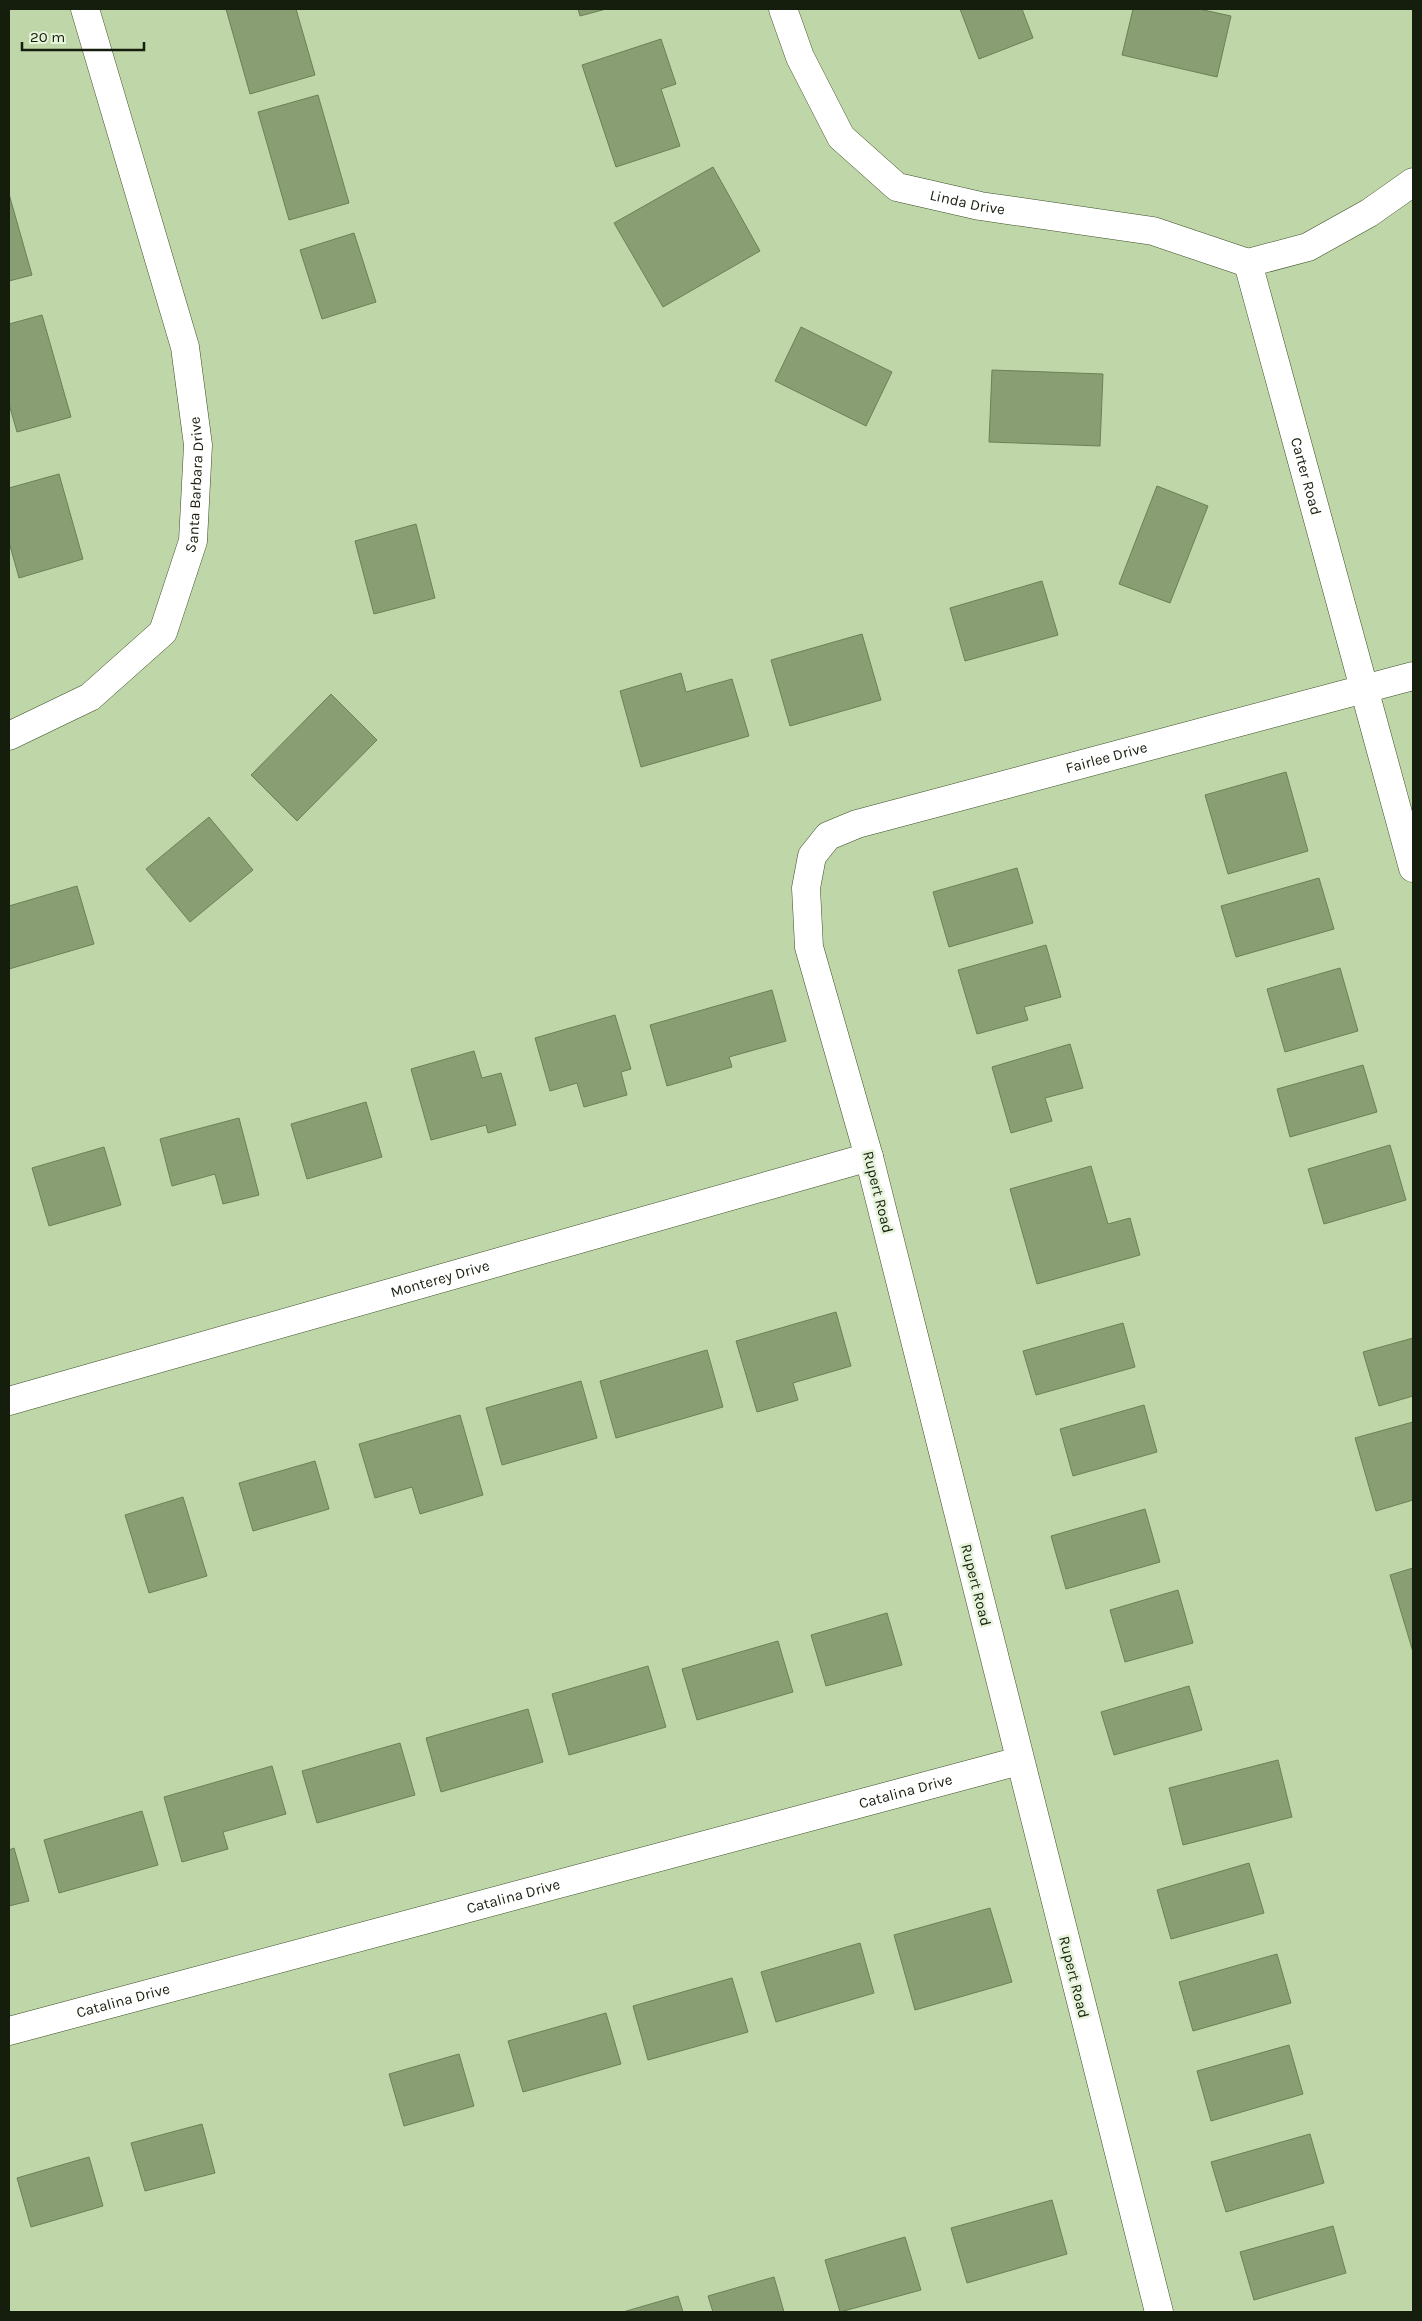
<svg xmlns="http://www.w3.org/2000/svg" width="1422" height="2321" viewBox="0 0 1422 2321" font-family="Karla,sans-serif">
<style>
.building{fill:#899f73;stroke:#6b8156}
.lines{fill:none;stroke-linecap:round;stroke-linejoin:round}
.minor-casing{stroke:#3b4f26;stroke-width:29}
.minor{stroke:#fff;stroke-width:28}
.labels{text-anchor:middle;stroke-width:5;stroke-linejoin:round;paint-order:stroke}
.street-label{font-size:15px;fill:#151e0c;stroke:#e6f3db}
</style>
<rect width="100%" height="100%" fill="#bfd6a8"/>
<path class="building" d="M226,9H296L315,75L250,94Z
M578,9H606L580,16Z
M960,9H1022L1033,38L979,59Z
M1133,9H1199L1231,16L1217,77L1122,55Z
M661,39L676,84L661,89L680,146L616,167L582,65Z
M318,95L349,203L289,220L258,112Z
M713,167L760,251L663,307L614,223Z
M9,194L32,275L9,281Z
M354,233L376,302L322,319L300,250Z
M42,315L71,417L17,432L9,404V324Z
M801,327L892,372L866,426L775,381Z
M992,370L1103,374L1100,446L989,442Z
M59,474L83,559L19,578L9,542V488Z
M1157,486L1208,506L1170,603L1119,584Z
M416,524L435,598L374,614L355,541Z
M1042,581L1058,635L965,661L950,608Z
M862,634L881,700L790,726L771,660Z
M681,673L686,692L732,679L749,736L641,767L620,691Z
M331,694L377,740L297,821L251,775Z
M1286,772L1308,851L1228,874L1205,795Z
M209,817L253,870L190,922L146,869Z
M1017,868L1033,923L949,947L933,892Z
M1319,878L1334,929L1236,957L1221,906Z
M77,886L94,944L9,969V906Z
M1046,945L1061,997L1024,1007L1028,1020L977,1034L958,970Z
M1340,968L1358,1031L1285,1052L1267,989Z
M772,990L786,1041L729,1057L732,1067L667,1086L650,1025Z
M615,1015L631,1069L621,1072L627,1095L584,1107L577,1083L550,1091L535,1038Z
M1070,1044L1083,1088L1045,1098L1052,1121L1011,1133L992,1067Z
M474,1051L482,1078L501,1073L516,1125L488,1133L486,1125L431,1140L411,1069Z
M1363,1065L1377,1112L1290,1137L1277,1089Z
M366,1102L382,1157L307,1179L291,1124Z
M239,1118L259,1195L223,1204L215,1174L172,1186L160,1139Z
M1390,1145L1406,1200L1324,1224L1308,1169Z
M104,1147L121,1205L49,1226L32,1168Z
M1091,1166L1108,1224L1130,1218L1140,1255L1037,1284L1010,1189Z
M836,1312L851,1366L793,1383L798,1400L757,1412L736,1341Z
M1123,1323L1135,1367L1036,1395L1023,1351Z
M1413,1338V1396L1379,1406L1363,1352Z
M707,1350L723,1407L616,1438L600,1381Z
M581,1381L597,1438L502,1465L486,1408Z
M1144,1405L1157,1452L1073,1476L1060,1429Z
M460,1415L483,1495L420,1514L412,1487L375,1498L359,1444Z
M1413,1422V1500L1376,1511L1355,1438Z
M315,1461L329,1509L253,1531L239,1483Z
M183,1497L207,1576L149,1593L125,1515Z
M1145,1509L1160,1562L1066,1589L1051,1536Z
M1413,1568V1652L1390,1575Z
M1178,1590L1193,1643L1125,1662L1110,1610Z
M887,1613L902,1665L826,1686L811,1635Z
M778,1641L793,1692L697,1720L682,1669Z
M648,1666L666,1727L569,1755L552,1694Z
M1189,1686L1202,1730L1114,1755L1101,1712Z
M528,1709L543,1762L441,1792L426,1738Z
M400,1743L415,1795L317,1823L302,1771Z
M1278,1760L1292,1817L1183,1845L1169,1788Z
M272,1766L286,1814L223,1832L228,1849L182,1862L164,1797Z
M142,1811L158,1865L59,1893L44,1840Z
M14,1848L29,1901L9,1906V1850Z
M1249,1863L1264,1913L1171,1939L1157,1890Z
M990,1908L1012,1982L915,2010L894,1935Z
M860,1943L874,1993L776,2022L761,1972Z
M1277,1954L1291,2003L1193,2031L1179,1982Z
M732,1978L748,2032L648,2060L633,2006Z
M606,2013L621,2064L523,2092L508,2041Z
M1289,2045L1303,2094L1211,2121L1197,2071Z
M459,2054L474,2106L404,2126L389,2074Z
M202,2124L215,2173L145,2191L131,2143Z
M1310,2134L1324,2183L1226,2212L1211,2162Z
M89,2157L103,2206L31,2227L17,2178Z
M1052,2200L1067,2254L967,2283L951,2228Z
M1333,2226L1346,2273L1254,2300L1240,2252Z
M905,2237L921,2290L840,2312L825,2260Z
M774,2277L784,2312H713L708,2296Z
M678,2296L683,2312H623Z"/>
<g class="lines">
<g class="minor-casing">
<g id="minor">
<path id="s1" d="M783,9L800,57L841,137L897,187L980,206L1153,231L1248,263"/>
<path id="s2" d="M1248,263L1413,868"/>
<path d="M1248,263L1308,247L1369,213L1413,182"/>
<path id="s3" d="M9,736L90,697L163,632L193,541L198,445L185,347L85,9"/>
<path id="s4" d="M9,1401L869,1157"/>
<path id="s5" d="M9,2031L1019,1761"/>
<path id="s6" d="M1159,2312L869,1157L809,947L806,888L812,856L828,836L857,824L1413,676"/>
</g>
</g>
<use href="#minor" class="minor"/>
</g>
<g class="labels">
<g class="street-label">
<text dy="5" stroke="none"><textPath href="#s1" startOffset="288">Linda Drive</textPath></text>
<text dy="5" stroke="none"><textPath href="#s2" startOffset="221">Carter Road</textPath></text>
<text dy="5" stroke="none"><textPath href="#s3" startOffset="340">Santa Barbara Drive</textPath></text>
<text dy="5" stroke="none"><textPath href="#s6" startOffset="1816">Fairlee Drive</textPath></text>
<text transform="translate(878 1192) rotate(76)" y="5">Rupert Road</text>
<text dy="5" stroke="none"><textPath href="#s4" startOffset="448">Monterey Drive</textPath></text>
<text transform="translate(976 1585) rotate(76)" y="5">Rupert Road</text>
<text dy="5" stroke="none"><textPath href="#s5" startOffset="928">Catalina Drive</textPath></text>
<text dy="5" stroke="none"><textPath href="#s5" startOffset="522">Catalina Drive</textPath></text>
<text transform="translate(1074 1977) rotate(76)" y="5">Rupert Road</text>
<text dy="5" stroke="none"><textPath href="#s5" startOffset="118">Catalina Drive</textPath></text>
</g>
</g>
<rect width="1422" height="2321" fill="none" stroke="#151e0c" stroke-width="20"/>
<path d="M22 42v8h122v-8" fill="none" stroke="#151e0c" stroke-width="2.5"/>
<text x="30" y="42" font-size="15" fill="#151e0c" stroke="#e6f3db" stroke-width="4" paint-order="stroke">20 m</text>
</svg>
